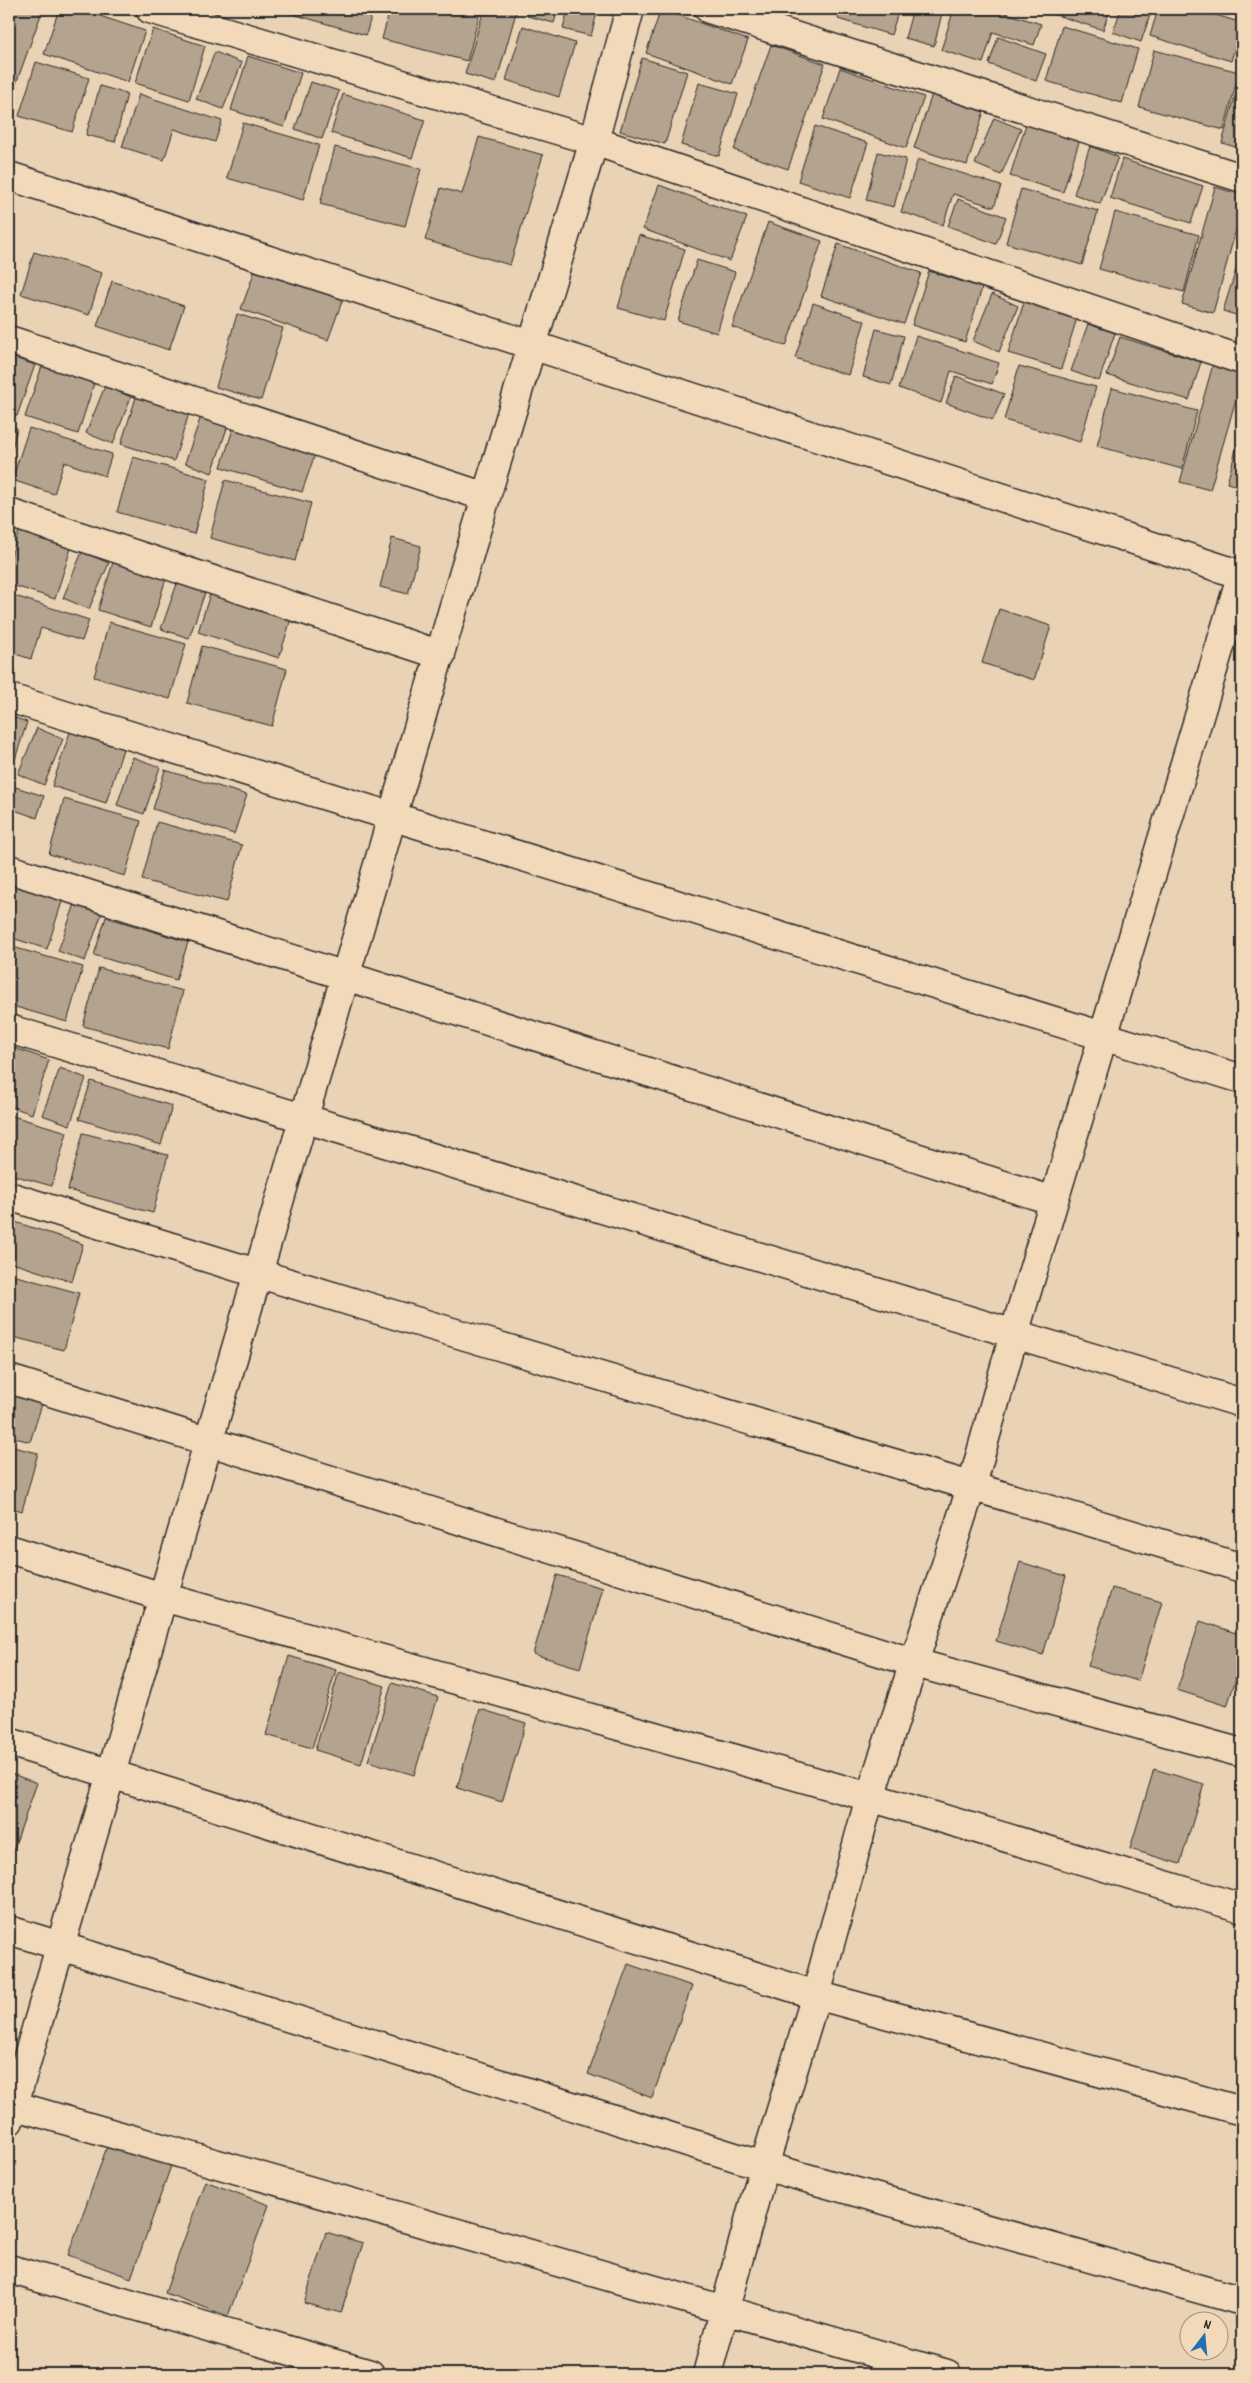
<svg xmlns="http://www.w3.org/2000/svg" width="1251" height="2383" viewBox="0 0 1251 2383" font-family="Dekko,sans-serif">
<style>
.building{fill:#b4a38e;stroke:#2b2b2b}
.lines{fill:none;stroke-linecap:round;stroke-linejoin:round}
.minor-casing{stroke:#2b2b2b;stroke-width:31}
.minor{stroke:#f2d9ba;stroke-width:28}
</style>
<rect width="100%" height="100%" fill="#ead2b4"/>
<filter id="ink" filterUnits="userSpaceOnUse"><feTurbulence type="fractalNoise" baseFrequency=".02" numOctaves="2"/><feDisplacementMap in="SourceGraphic" scale="10" xChannelSelector="R" yChannelSelector="G"/><feConvolveMatrix kernelMatrix="1 2 1 2 8 2 1 2 1" color-interpolation-filters="sRGB"/></filter>
<g filter="url(#ink)">
<path class="building" d="M9,9H43L9,103Z
M59,9H79L145,31L128,82L44,54Z
M290,9H373L366,35L289,13Z
M390,9H481L467,61L382,39Z
M484,9H517L496,83L465,74Z
M529,9H558L554,23L527,16Z
M568,9H598L591,36L563,29Z
M661,9L748,40L732,84L646,53Z
M841,9H899L891,35L838,19Z
M913,9H943L934,46L905,38Z
M954,9H993L1041,24L1034,45L993,32L983,63L941,50Z
M1051,9H1110L1103,30L1050,13Z
M1121,9H1152L1141,42L1113,32Z
M1158,9H1197L1242,23L1231,61L1150,36Z
M523,26L575,43L559,97L506,80Z
M1062,26L1138,49L1122,103L1046,81Z
M153,29L205,46L189,100L135,83Z
M998,37L1046,54L1036,81L989,64Z
M771,45L825,64L788,169L734,150Z
M1154,50L1239,72L1224,130L1139,107Z
M215,52L242,63L223,109L196,99Z
M248,56L301,73L284,127L231,110Z
M642,58L687,72L665,144L620,131Z
M36,62L89,78L72,132L19,116Z
M840,68L924,97L906,148L823,119Z
M1242,71V149L1222,143Z
M311,82L339,91L322,139L295,129Z
M699,83L738,94L719,156L681,145Z
M100,86L127,94L115,142L86,135Z
M139,94L222,121L215,142L174,129L164,160L122,147Z
M343,94L425,120L412,158L331,133Z
M932,94L984,111L967,165L914,148Z
M994,118L1021,129L1001,175L975,164Z
M1027,121L1080,139L1063,192L1010,176Z
M243,123L319,145L303,200L227,178Z
M815,126L868,143L850,198L798,181Z
M479,137L543,155L510,265L425,240L441,188L462,194Z
M1090,146L1118,157L1100,204L1074,194Z
M335,147L421,169L405,226L320,204Z
M878,152L906,159L894,207L866,200Z
M918,159L1001,186L994,207L953,194L943,225L901,212Z
M1122,159L1203,186L1191,223L1110,198Z
M659,185L747,217L730,261L643,229Z
M1215,187L1242,195V208L1213,313L1182,304Z
M1021,189L1098,211L1082,265L1006,243Z
M958,199L1006,217L996,244L948,226Z
M1115,212L1199,235L1184,292L1099,269Z
M768,222L822,241L786,346L732,327Z
M639,235L685,249L664,321L618,308Z
M838,244L921,273L904,324L821,296Z
M34,252L102,273L89,315L21,294Z
M1240,257L1242,258V317L1223,311Z
M697,260L735,272L717,333L678,321Z
M257,265L344,296L328,340L241,309Z
M929,271L982,288L965,342L912,325Z
M112,281L184,306L169,350L97,326Z
M992,294L1018,306L999,352L973,341Z
M1025,299L1078,315L1061,369L1008,353Z
M813,303L865,321L848,375L795,358Z
M237,314L283,328L261,400L216,387Z
M1088,324L1115,333L1099,381L1071,371Z
M876,329L904,336L891,385L863,377Z
M916,336L999,363L992,384L951,371L941,403L899,388Z
M1120,337L1201,362L1189,400L1107,375Z
M9,356L35,365L17,416L9,413Z
M43,363L95,380L78,434L25,417Z
M1213,364L1242,373V378L1210,490L1180,482Z
M1019,366L1096,387L1080,442L1004,420Z
M956,376L1004,394L993,420L946,403Z
M105,386L131,397L113,444L86,433Z
M1112,388L1197,411L1182,469L1097,446Z
M138,391L191,407L174,461L121,444Z
M201,416L228,425L212,473L185,463Z
M9,426L17,428L9,461Z
M29,428L112,454L105,476L64,462L54,494L12,480Z
M233,429L315,454L302,492L221,467Z
M1240,435H1242V487L1227,483Z
M133,457L209,479L194,534L117,512Z
M225,480L311,503L295,561L210,538Z
M20,528L72,545L55,599L9,584V562Z
M392,538L421,546L408,594L380,587Z
M82,552L109,563L89,609L63,598Z
M115,556L168,572L151,627L98,610Z
M178,581L206,590L189,638L161,629Z
M9,594L89,620L82,641L41,628L31,659L9,652Z
M210,594L291,619L279,658L198,632Z
M999,609L1051,626L1034,680L982,663Z
M109,622L186,644L170,699L94,677Z
M202,646L287,669L272,726L187,703Z
M9,716L27,722L10,775H9Z
M37,728L63,739L44,785L18,774Z
M70,732L123,749L106,803L52,786Z
M133,757L160,767L144,814L117,805Z
M165,770L247,795L234,834L153,809Z
M9,785L44,796L37,818L9,808Z
M64,799L141,821L125,876L49,854Z
M157,822L242,845L227,902L142,880Z
M12,879L64,895L47,949L9,937V888Z
M75,904L102,913L85,961L58,951Z
M106,917L188,942L176,980L94,955Z
M9,946L83,967L67,1022L9,1005Z
M99,968L183,991L168,1049L83,1026Z
M9,1046L49,1060L32,1114L9,1106Z
M60,1068L86,1078L70,1125L42,1115Z
M91,1081L172,1106L161,1145L79,1119Z
M9,1115L67,1132L52,1186L9,1174Z
M83,1133L168,1155L153,1213L68,1190Z
M9,1220L83,1244L72,1282L9,1262Z
M9,1274L79,1293L64,1350L9,1336Z
M9,1393L42,1404L30,1442L9,1436Z
M9,1446L38,1453L22,1511L9,1507Z
M1020,1562L1066,1576L1043,1655L996,1641Z
M557,1575L603,1588L580,1668L533,1654Z
M1112,1588L1162,1602L1138,1681L1088,1666Z
M1200,1621L1242,1635V1661L1227,1706L1177,1690Z
M289,1656L336,1670L312,1748L266,1735Z
M339,1672L385,1686L361,1764L315,1750Z
M392,1683L438,1697L414,1775L368,1761Z
M480,1709L526,1723L502,1802L457,1788Z
M1154,1769L1204,1784L1180,1864L1130,1849Z
M9,1773L37,1783L9,1862Z
M628,1964L692,1986L652,2098L588,2074Z
M108,2144L171,2166L131,2278L68,2255Z
M205,2181L269,2205L228,2316L165,2293Z
M326,2232L363,2243L341,2313L304,2303Z"/>
<g class="lines">
<g class="minor-casing">
<path id="minor" d="M150,9L594,141L1242,360
M709,9L1242,178
M9,176L1242,575
M9,340L486,497
M9,513L441,655
M9,698L1242,1079
M9,869L1054,1201
M9,1029L1242,1403
M9,1196C418,1326 832,1442 1242,1568
M9,1379L915,1663L1242,1753
M9,1549L163,1597L870,1797L1242,1908
M9,1742L816,1995L1242,2111
M9,1930L764,2166L1242,2301
M9,2104L947,2374
M9,2121L486,497L594,141L630,9
M9,2269L370,2374
M707,2374L764,2166L816,1995L870,1797L972,1485L1014,1334L1242,573"/>
</g>
<use href="#minor" class="minor"/>
</g>
</g>
<rect width="1251" height="2383" fill="none" stroke="#f2d9ba" stroke-width="30"/>
<rect x="15" y="15" width="1221" height="2353" fill="none" stroke="#2b2b2b" stroke-width="2" filter="url(#ink)"/>
<g transform="translate(1204 2336) rotate(16)"><circle r="24" fill="#f2d9ba" stroke="#a29381"/>
<path d="M0-4L9 19L0 12L-9 19Z" fill="#1f6fb2"/>
<text y="-8" font-size="14" font-weight="bold" text-anchor="middle" fill="#2b2b2b">N</text>
</g>
</svg>
